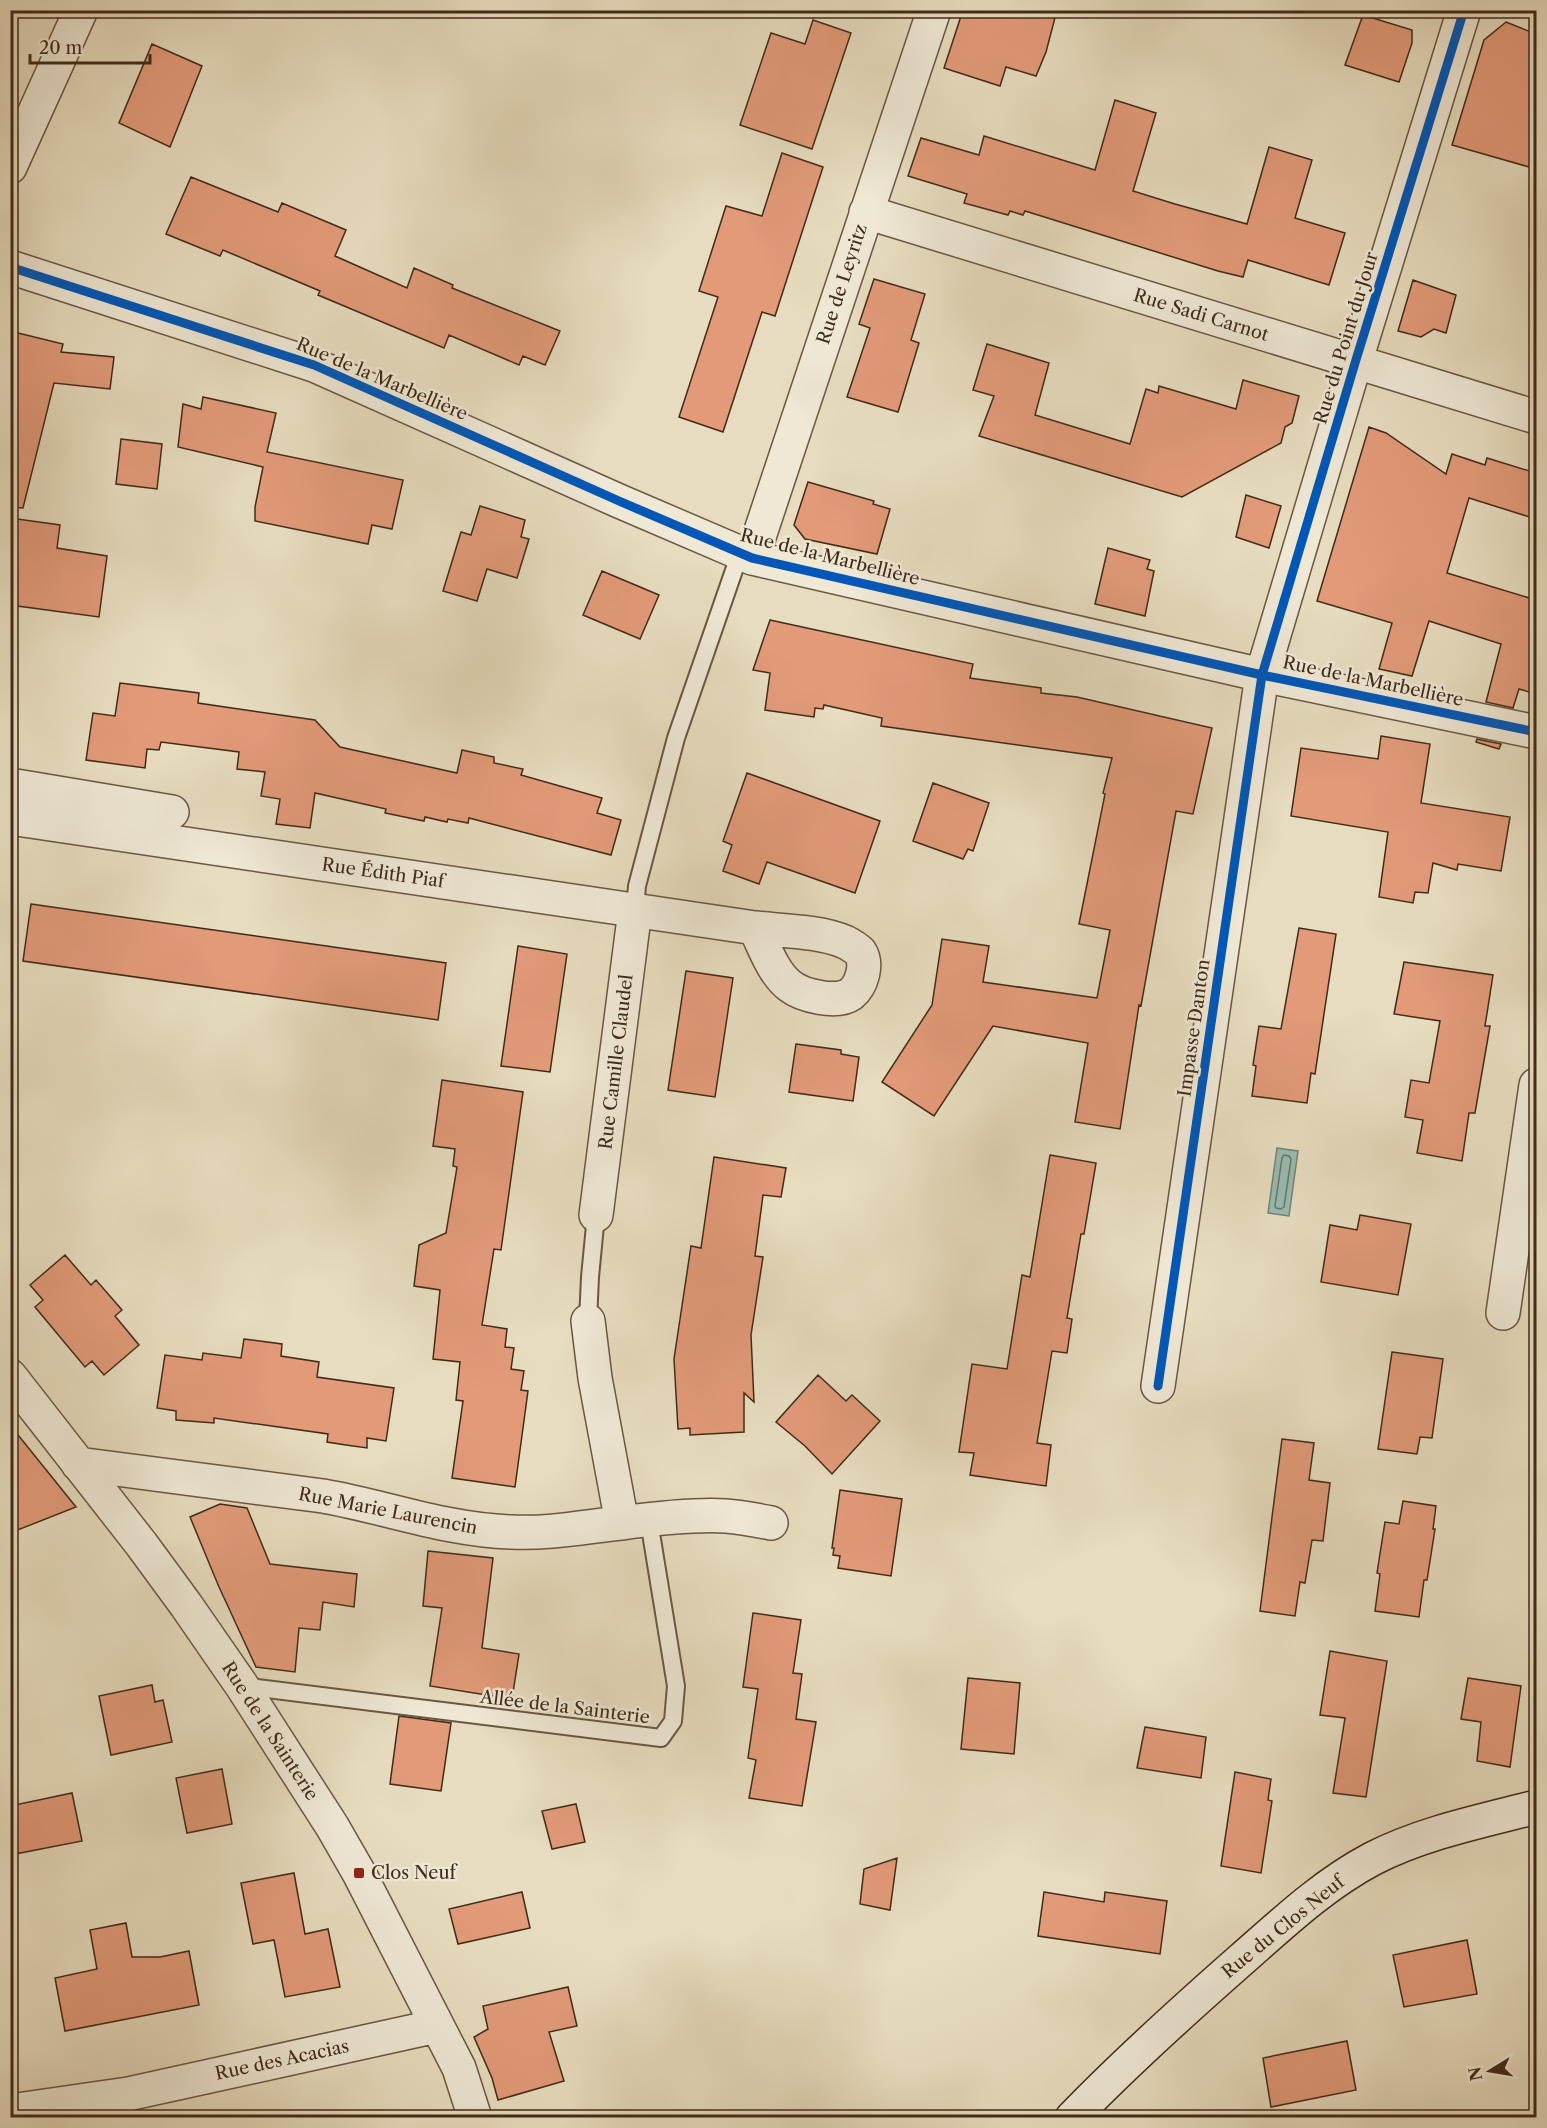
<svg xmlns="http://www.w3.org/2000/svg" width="1547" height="2128" viewBox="0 0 1547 2128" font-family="'Libre Caslon Text',serif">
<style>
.water{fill:#97bcb2;stroke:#748275;stroke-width:1.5}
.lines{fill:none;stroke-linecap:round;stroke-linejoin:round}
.shore{stroke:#6c7466;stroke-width:1.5}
.building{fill:#e29a79;stroke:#402b19;stroke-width:1.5}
.lane-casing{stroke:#6a5742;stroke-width:20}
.street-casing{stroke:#6a5742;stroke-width:36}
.secondary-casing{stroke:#402b19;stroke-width:36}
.lane{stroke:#efe8d5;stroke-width:16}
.street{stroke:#efe8d5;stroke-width:33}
.secondary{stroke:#efe8d5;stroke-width:33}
.cycleway-casing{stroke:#efe8d5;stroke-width:13}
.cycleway{stroke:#0057b8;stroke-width:9}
.poi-dot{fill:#8f2418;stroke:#efe8d5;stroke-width:2}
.labels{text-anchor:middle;stroke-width:5;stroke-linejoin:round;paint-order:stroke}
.street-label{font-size:18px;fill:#402b19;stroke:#efe8d5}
.poi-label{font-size:18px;fill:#402b19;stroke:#efe8d5;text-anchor:start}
</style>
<rect width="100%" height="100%" fill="#e7dcbf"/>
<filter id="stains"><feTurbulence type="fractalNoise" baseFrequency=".00333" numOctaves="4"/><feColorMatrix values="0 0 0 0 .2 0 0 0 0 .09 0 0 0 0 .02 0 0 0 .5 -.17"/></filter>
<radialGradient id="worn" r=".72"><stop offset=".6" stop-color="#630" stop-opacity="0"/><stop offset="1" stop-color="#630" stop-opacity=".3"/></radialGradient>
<path class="water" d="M1277,1148L1298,1151L1289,1216L1268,1213Z"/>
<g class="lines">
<path class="shore" d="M1284,1155L1289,1156L1291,1159L1284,1207L1281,1209L1276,1208L1275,1206L1282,1158Z"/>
</g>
<path class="building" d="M963,10H1057L1046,52L1036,76L1006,67L1000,86L944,68Z
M1363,15L1412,30V43L1399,82L1345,65Z
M813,20L851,33L812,149L740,125L771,33L805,44Z
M1506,22L1536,34V142L1529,167L1452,145L1484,40Z
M152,44L202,66L170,147L119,123Z
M1115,100L1156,113L1133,191L1175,204L1247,224L1269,147L1312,160L1295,218L1345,233L1329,285L1248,260L1243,277L1218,271L1025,211L1023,215L1010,211L1008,215L964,203L967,194L908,176L921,138L979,155L984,136L1095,170Z
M782,153L823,167L775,316L762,312L723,432L679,417L718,297L699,291L726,206L762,216Z
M191,177L278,212L282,203L346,230L335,256L407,288L414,268L453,285L452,288L560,331L545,365L523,356L519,365L449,335L444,348L318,295L320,291L223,250L220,256L166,234Z
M874,279L925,294L911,340L919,343L898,412L847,397L870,328L859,324Z
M1413,280L1456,295L1446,333L1434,329L1421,337L1398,331Z
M10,331L63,344L61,352L114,357L110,389L54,383L23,508L10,507Z
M987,344L1049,363L1035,415L1130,444L1146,389L1158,393L1159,386L1236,409L1243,380L1299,396L1292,423L1285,427L1281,443L1182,497L979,436L994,396L973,390Z
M203,397L276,413L267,452L403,480L392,529L372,525L368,544L255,521V507L263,467L178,447L183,404L201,409Z
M1369,427L1386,433L1446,474L1452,454L1485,465L1487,458L1536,473V519L1469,498L1447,573L1536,600V694L1519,689L1513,708L1486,702L1501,644L1429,621L1412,676L1379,669L1392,623L1317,601Z
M121,439L162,444L157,489L116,484Z
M808,482L874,501L873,504L890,509L877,554L805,539L794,525Z
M1246,495L1281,506L1269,548L1236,537Z
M480,506L525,520L521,537L529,539L517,578L487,569L477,601L443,591L461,532L471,535Z
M10,518L60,525L57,548L107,556L99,617L10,605Z
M1108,548L1150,560L1147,569L1154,571L1145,616L1095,604Z
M602,571L659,595L640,639L583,615Z
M770,620L973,664L970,678L1041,688V693L1077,697L1212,728L1193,814L1176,811L1141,1006L1139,1005L1120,1129L1075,1122L1088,1043L993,1026L934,1116L882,1082L932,1005L942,939L989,946L983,982L1097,998L1110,930L1079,924L1105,794L1103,793L1112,758L881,726L882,718L824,705L823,709L815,708L814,717L765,710L770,673L753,670Z
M120,683L199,693L198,703L315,720L340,747L457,773L462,750L494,757V763L523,769L521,775L602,798L597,813L621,820L611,855L469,818L468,823L448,819L447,822L425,817L424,821L385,813L386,809L315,793L310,828L276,824L280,799L261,796L265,772L237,769L239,752L161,742L159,750L147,749L145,768L86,760L93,713L115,716Z
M1381,736L1430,744L1421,803L1510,817L1501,871L1458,864L1457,870L1433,863L1428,893L1415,892L1413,903L1379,897L1388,832L1291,816L1301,748L1378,759Z
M1477,739L1501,744L1499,749L1476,742Z
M747,773L880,821L855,893L767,862L759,884L723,871L732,845L723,841Z
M933,783L989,803L973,851L968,849L963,859L913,841Z
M31,904L446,963L438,1020L23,961Z
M1299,928L1336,934L1315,1074L1311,1073L1307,1103L1252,1096L1256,1066L1253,1065L1259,1026L1281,1029Z
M518,946L567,954L550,1072L501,1066Z
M1404,962L1493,975L1485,1026H1490L1475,1113H1469L1462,1161L1417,1153L1423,1120L1405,1117L1411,1080L1429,1083L1440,1021L1394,1014Z
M686,971L733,978L715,1097L668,1090Z
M796,1044L841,1050V1054L859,1057L853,1101L789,1092Z
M442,1080L523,1092L501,1250L494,1249L482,1325L507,1329L505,1347L514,1348L511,1369L524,1371L521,1390L528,1391L515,1487L452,1478L463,1401L456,1400L460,1362L433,1359L440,1290L414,1286L419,1245L446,1233L457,1167L453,1166L455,1149L433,1146Z
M1050,1155L1096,1163L1084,1234H1081L1067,1318L1072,1319L1067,1353L1052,1351L1037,1443L1051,1445L1046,1486L970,1475L974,1453L959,1452L972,1364L1007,1369L1022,1275L1030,1277Z
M714,1157L786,1168L781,1197L763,1195L755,1256L763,1257L751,1335L754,1402L744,1393V1432L690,1435V1428L678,1429L674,1359L691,1246L701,1248Z
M1360,1215L1411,1224L1398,1295L1321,1282L1330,1225L1357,1230Z
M65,1255L91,1285L96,1280L122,1310L115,1316L139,1345L104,1375L92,1361L85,1367L35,1307L43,1300L30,1285Z
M244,1339L282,1344L281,1356L319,1362L317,1377L394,1388L386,1441L367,1438V1448L346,1445L327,1442L328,1434L214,1418V1423L176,1420V1411L157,1408L165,1355L202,1360L203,1353L241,1358Z
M1392,1352L1443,1359L1432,1438L1420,1437L1417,1454L1378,1449Z
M818,1375L846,1401L852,1395L880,1421L832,1474L805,1446L776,1422Z
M10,1425L76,1507L10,1533Z
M1282,1439L1314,1443L1309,1480L1330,1483L1323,1541L1312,1540L1305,1583L1300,1582L1295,1616L1260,1611Z
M840,1490L902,1499L891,1576L838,1568L840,1556L833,1555L834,1548H832Z
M1403,1501L1436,1506L1433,1529H1435L1427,1580H1424L1419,1617L1375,1611L1380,1574L1377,1573L1385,1522L1399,1524Z
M220,1504L247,1508L270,1564L357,1574L354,1607L323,1602L320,1630L299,1628L295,1672L256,1667L219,1587L190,1517Z
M428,1551L493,1558L482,1648L519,1654L512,1699L430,1686L442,1608L423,1606Z
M753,1613L801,1620L793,1673L802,1674L796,1719L816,1722L802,1806L749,1798L756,1760L748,1758L758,1689L743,1687Z
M1330,1651L1387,1661L1366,1797L1333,1793L1345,1718L1320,1715Z
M968,1678L1020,1683L1014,1754L961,1749Z
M1468,1678L1521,1686L1510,1767L1477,1761L1481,1722L1461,1719Z
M152,1685L155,1702L163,1700L172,1742L111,1755L99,1696Z
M399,1716L451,1723L441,1791L390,1784Z
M1145,1727L1206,1737L1201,1778L1137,1768Z
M222,1769L232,1824L187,1833L176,1778Z
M1235,1772L1271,1779L1268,1800L1272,1801L1261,1873L1221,1866Z
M72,1793L82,1841L10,1855V1806Z
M576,1804L585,1842L552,1849L542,1811Z
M897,1858L890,1910L860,1904L864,1869Z
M294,1873L305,1934L328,1929L340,1987L285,1997L274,1940L253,1944L241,1883Z
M522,1892L530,1928L458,1944L449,1909Z
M1044,1892L1104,1902L1105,1892L1167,1901L1160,1954L1038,1936Z
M126,1923L132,1957H160L189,1951L199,2005L65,2031L55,1978L97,1969L90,1930Z
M1467,1940L1477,1994L1404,2007L1393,1955Z
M568,1987L577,2026L549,2032L564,2081L498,2100L492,2078L474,2037L488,2029L483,2006Z
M1347,2041L1356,2090L1271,2107L1263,2058Z"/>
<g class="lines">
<g class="lane-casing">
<path id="lane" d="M635,910L637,886L676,738L740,553
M588,1321L590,1277L596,1215
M242,1686L661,1738L673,1721L676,1686L649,1521"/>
</g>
<g class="street-casing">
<path id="street" d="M10,167L81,10
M866,212L1536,417
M10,267L314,365L619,501L752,558L1262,675L1536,732
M752,558L934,10
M10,785L172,812
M10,818L755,928C782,931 820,931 845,942C849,944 857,949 860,952C868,964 862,985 851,994C837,1004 803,996 790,986C773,973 764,946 755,928
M596,1215L635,910
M1503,1313L1536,1085
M588,1321L595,1378L622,1523
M10,1376L142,1545L186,1605L242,1686L332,1826L359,1873L459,2068L475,2118
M1158,1386L1262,675L1355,363L1464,10
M78,1464L323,1496C386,1507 446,1530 511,1532C548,1534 584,1527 621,1523C652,1519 694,1514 726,1516C741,1517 756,1520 771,1523
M10,2111L128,2094L437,2026"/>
</g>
<g class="secondary-casing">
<path id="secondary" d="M1072,2118C1126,2062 1184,2010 1242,1959C1283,1923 1323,1885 1372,1859C1422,1833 1482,1821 1536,1807"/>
</g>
<use href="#lane" class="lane"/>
<use href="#street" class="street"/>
<use href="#secondary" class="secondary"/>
<g class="cycleway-casing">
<path id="cycleway" d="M10,267L314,365L619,501L752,558L1262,675L1536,732
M1158,1386L1262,675L1355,363L1464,10"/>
</g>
<use href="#cycleway" class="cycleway"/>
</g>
<rect class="poi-dot" x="353" y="1867" width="12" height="12" rx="3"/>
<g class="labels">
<g class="street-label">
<text transform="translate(842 284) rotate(-72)" y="6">Rue de Leyritz</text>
<text transform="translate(1201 315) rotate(17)" y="6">Rue Sadi Carnot</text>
<text transform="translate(1346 338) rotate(-73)" y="6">Rue du Point du Jour</text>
<text transform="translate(382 379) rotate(23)" y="6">Rue de la Marbellière</text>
<text transform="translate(830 557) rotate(14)" y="6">Rue de la Marbellière</text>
<text transform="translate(1373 681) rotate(12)" y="6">Rue de la Marbellière</text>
<text transform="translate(383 873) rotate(8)" y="6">Rue Édith Piaf</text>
<text transform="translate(1194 1028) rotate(-82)" y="6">Impasse Danton</text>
<text transform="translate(616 1062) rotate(-83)" y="6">Rue Camille Claudel</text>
<text transform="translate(388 1511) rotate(11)" y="6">Rue Marie Laurencin</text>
<text transform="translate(565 1707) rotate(7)" y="6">Allée de la Sainterie</text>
<text transform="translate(270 1731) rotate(57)" y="6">Rue de la Sainterie</text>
<text transform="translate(1283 1927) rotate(-39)" y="6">Rue du Clos Neuf</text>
<text transform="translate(282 2060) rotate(-12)" y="6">Rue des Acacias</text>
</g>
<g class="poi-label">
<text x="371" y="1879">Clos Neuf</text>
</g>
</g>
<rect width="1547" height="2128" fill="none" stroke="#e7dcbf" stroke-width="36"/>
<rect x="12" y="12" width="1523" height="2104" fill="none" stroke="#402b19" stroke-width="3"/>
<rect x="18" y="18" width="1511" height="2092" fill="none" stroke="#402b19" stroke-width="1.5"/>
<g transform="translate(1490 2071) rotate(259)" stroke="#efe8d5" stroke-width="4.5" paint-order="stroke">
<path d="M0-4.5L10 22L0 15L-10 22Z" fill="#402b19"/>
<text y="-9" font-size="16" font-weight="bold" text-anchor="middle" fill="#402b19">N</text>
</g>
<path d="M30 54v9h120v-9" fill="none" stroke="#402b19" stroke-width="3"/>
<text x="39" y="54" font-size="18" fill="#402b19" stroke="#efe8d5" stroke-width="4.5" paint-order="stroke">20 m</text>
<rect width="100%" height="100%" filter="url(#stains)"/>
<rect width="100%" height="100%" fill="url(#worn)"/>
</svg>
